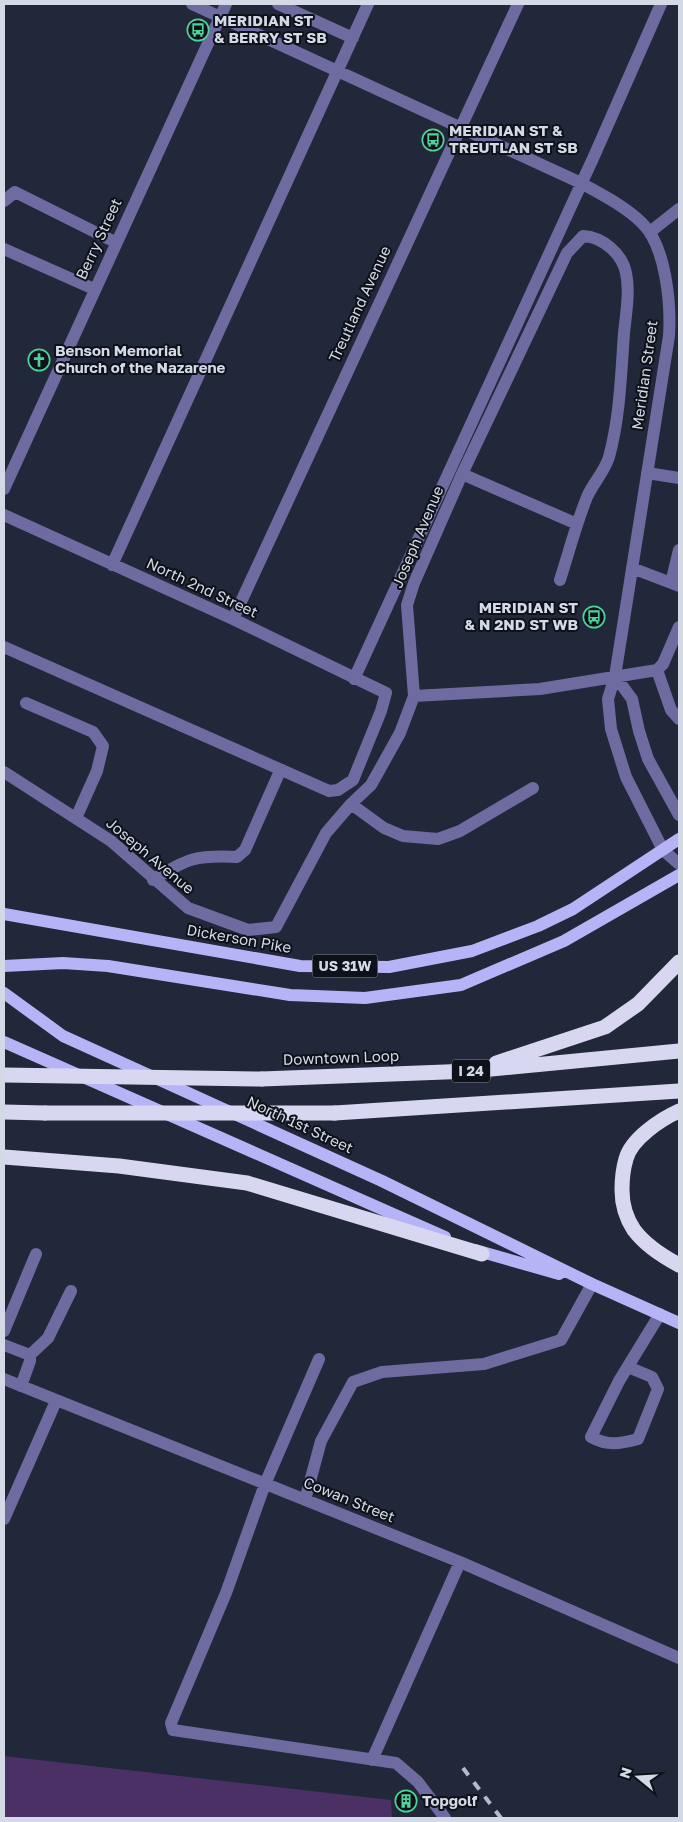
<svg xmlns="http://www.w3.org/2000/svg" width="683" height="1822" viewBox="0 0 683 1822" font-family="'Golos Text',sans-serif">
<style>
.green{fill:#4b3065}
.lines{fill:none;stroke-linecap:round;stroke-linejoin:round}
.minor{stroke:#6e6ba0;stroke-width:12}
.major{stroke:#b6b4f6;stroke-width:12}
.highway{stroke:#d7d7f1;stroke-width:15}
.rail{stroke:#b5bcc9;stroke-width:4;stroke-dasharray:9 9;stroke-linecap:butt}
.highway-bridge{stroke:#d7d7f1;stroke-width:15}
.labels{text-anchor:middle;stroke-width:4;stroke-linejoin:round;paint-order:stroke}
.shield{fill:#0d1119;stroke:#989da8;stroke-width:1}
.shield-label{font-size:14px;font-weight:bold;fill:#d3d9e5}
.poi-label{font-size:15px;font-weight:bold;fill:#d3d9e5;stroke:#0d1119;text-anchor:start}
.street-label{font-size:15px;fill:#d3d9e5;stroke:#0d1119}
</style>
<rect width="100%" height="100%" fill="#20283a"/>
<path class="green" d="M4,1756L391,1800L392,1818H4Z"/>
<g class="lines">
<path class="minor" d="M192,4L581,183C602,195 625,206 642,223C666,246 671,304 669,336L615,676L608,699L611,729L626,777L663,850L679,864
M278,4L353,38
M4,201L15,192L115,242
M650,232L679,209
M4,249L94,289
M647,473L679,478
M462,474L577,524
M4,489L226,4
M4,515L233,619L386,693L381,711L353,780L338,790L329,791L4,647
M112,565L368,4
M632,568L679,586
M671,583L679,550
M233,619L518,4
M657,670L671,710L679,719
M615,676L632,699L639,731L648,759L679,815
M354,679L595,154L661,4
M414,696L540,689L657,670L663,664L679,627
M26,703L93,732L103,746L97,771L76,818
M4,772L111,841L188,908L248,930L276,927L326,833L351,804L371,785L400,733L414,696L407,605L414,583L462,474L567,253L583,236C602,237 622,253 626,273C630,291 626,314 624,333C621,374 620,417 609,457C605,471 593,483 587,497C576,524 569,552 560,580
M351,804L384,828L403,836L438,839L460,831L533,788
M153,880C187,858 197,855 237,857L245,850L280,771
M4,1331L36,1254
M4,1345L30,1355V1361L21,1386
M30,1355L48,1338L71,1291
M319,1359L265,1484L226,1593L171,1723L173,1730L396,1763L418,1782L445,1818
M628,1367L652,1377L658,1389L638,1439C620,1444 607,1446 591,1437L619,1381L660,1314
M4,1379L460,1562L679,1658
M305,1500L321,1441L353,1382L382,1372L484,1364L561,1340L592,1284
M4,1519L56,1401
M372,1760L460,1562"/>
<path class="major" d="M4,914L300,966L389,967L472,951L538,926L573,909L679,839
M4,966L63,963L108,966L290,995L365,998L461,985L564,941L679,875
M4,993L63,1036L382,1181L592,1284L679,1323
M4,1042L445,1237
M475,1250L559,1274"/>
<path class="highway" d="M496,1063L605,1027L638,1004L679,962
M262,1079L471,1071L679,1051
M679,1111C661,1119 631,1139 626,1159C623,1169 622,1180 622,1190C622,1204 626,1218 634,1230C646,1246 662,1256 679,1265
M4,1112L45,1113
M335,1113L679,1091
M4,1157L119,1166L247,1183L482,1254"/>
<path class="rail" d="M463,1768L501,1818"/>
<path class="highway-bridge" d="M4,1075L262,1079
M45,1113H335"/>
</g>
<defs>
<g id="bus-ring" transform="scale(1.125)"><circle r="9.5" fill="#0d1119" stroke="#4dd39a" stroke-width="1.5"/><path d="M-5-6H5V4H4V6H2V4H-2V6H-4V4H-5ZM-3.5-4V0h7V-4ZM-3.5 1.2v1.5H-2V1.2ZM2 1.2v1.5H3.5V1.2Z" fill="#4dd39a"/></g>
<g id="church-ring" transform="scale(1.125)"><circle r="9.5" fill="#0d1119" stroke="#4dd39a" stroke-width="1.5"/><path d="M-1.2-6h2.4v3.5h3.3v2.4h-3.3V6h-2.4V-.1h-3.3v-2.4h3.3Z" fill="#4dd39a"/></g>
<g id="building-ring" transform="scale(1.125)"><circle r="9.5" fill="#0d1119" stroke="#4dd39a" stroke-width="1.5"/><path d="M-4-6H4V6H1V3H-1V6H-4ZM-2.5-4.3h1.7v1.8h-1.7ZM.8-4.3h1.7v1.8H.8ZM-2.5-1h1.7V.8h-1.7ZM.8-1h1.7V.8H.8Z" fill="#4dd39a"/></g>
</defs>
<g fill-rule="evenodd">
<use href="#bus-ring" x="198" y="30"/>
<use href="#bus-ring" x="433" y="140"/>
<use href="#church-ring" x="39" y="360"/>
<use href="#bus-ring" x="594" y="617"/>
<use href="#building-ring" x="406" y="1801"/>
</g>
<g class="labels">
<g class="shield">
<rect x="312.5" y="954.5" width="65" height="23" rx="4"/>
<rect x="452" y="1059.5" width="38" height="23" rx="4"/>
</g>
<g class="shield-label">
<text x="345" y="971">US 31W</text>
<text x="471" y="1076">I 24</text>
</g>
<g class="poi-label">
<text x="214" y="26">MERIDIAN ST<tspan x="214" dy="17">&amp; BERRY ST SB</tspan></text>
<text x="449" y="136">MERIDIAN ST &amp;<tspan x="449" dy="17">TREUTLAN ST SB</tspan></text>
<text x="55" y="356">Benson Memorial<tspan x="55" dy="17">Church of the Nazarene</tspan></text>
<text x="578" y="613" text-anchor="end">MERIDIAN ST<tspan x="578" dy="17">&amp; N 2ND ST WB</tspan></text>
<text x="422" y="1806">Topgolf</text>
</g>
<g class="street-label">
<text transform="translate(99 239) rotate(-65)" y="5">Berry Street</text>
<text transform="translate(360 304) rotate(-65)" y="5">Treutland Avenue</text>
<text transform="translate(645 375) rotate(-82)" y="5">Meridian Street</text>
<text transform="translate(418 537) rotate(-67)" y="5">Joseph Avenue</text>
<text transform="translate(202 588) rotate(25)" y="5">North 2nd Street</text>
<text transform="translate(150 856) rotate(40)" y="5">Joseph Avenue</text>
<text transform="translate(239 939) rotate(10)" y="5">Dickerson Pike</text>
<text transform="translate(341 1058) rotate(-2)" y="5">Downtown Loop</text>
<text transform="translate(300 1125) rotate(25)" y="5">North 1st Street</text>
<text transform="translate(349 1500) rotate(22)" y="5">Cowan Street</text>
</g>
</g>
<rect width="683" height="1822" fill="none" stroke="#d3d9e5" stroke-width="10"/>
<g transform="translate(638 1777) rotate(288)" stroke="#0d1119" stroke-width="4" paint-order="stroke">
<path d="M0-4L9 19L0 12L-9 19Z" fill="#d3d9e5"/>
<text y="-8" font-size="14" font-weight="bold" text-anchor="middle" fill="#d3d9e5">N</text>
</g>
</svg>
